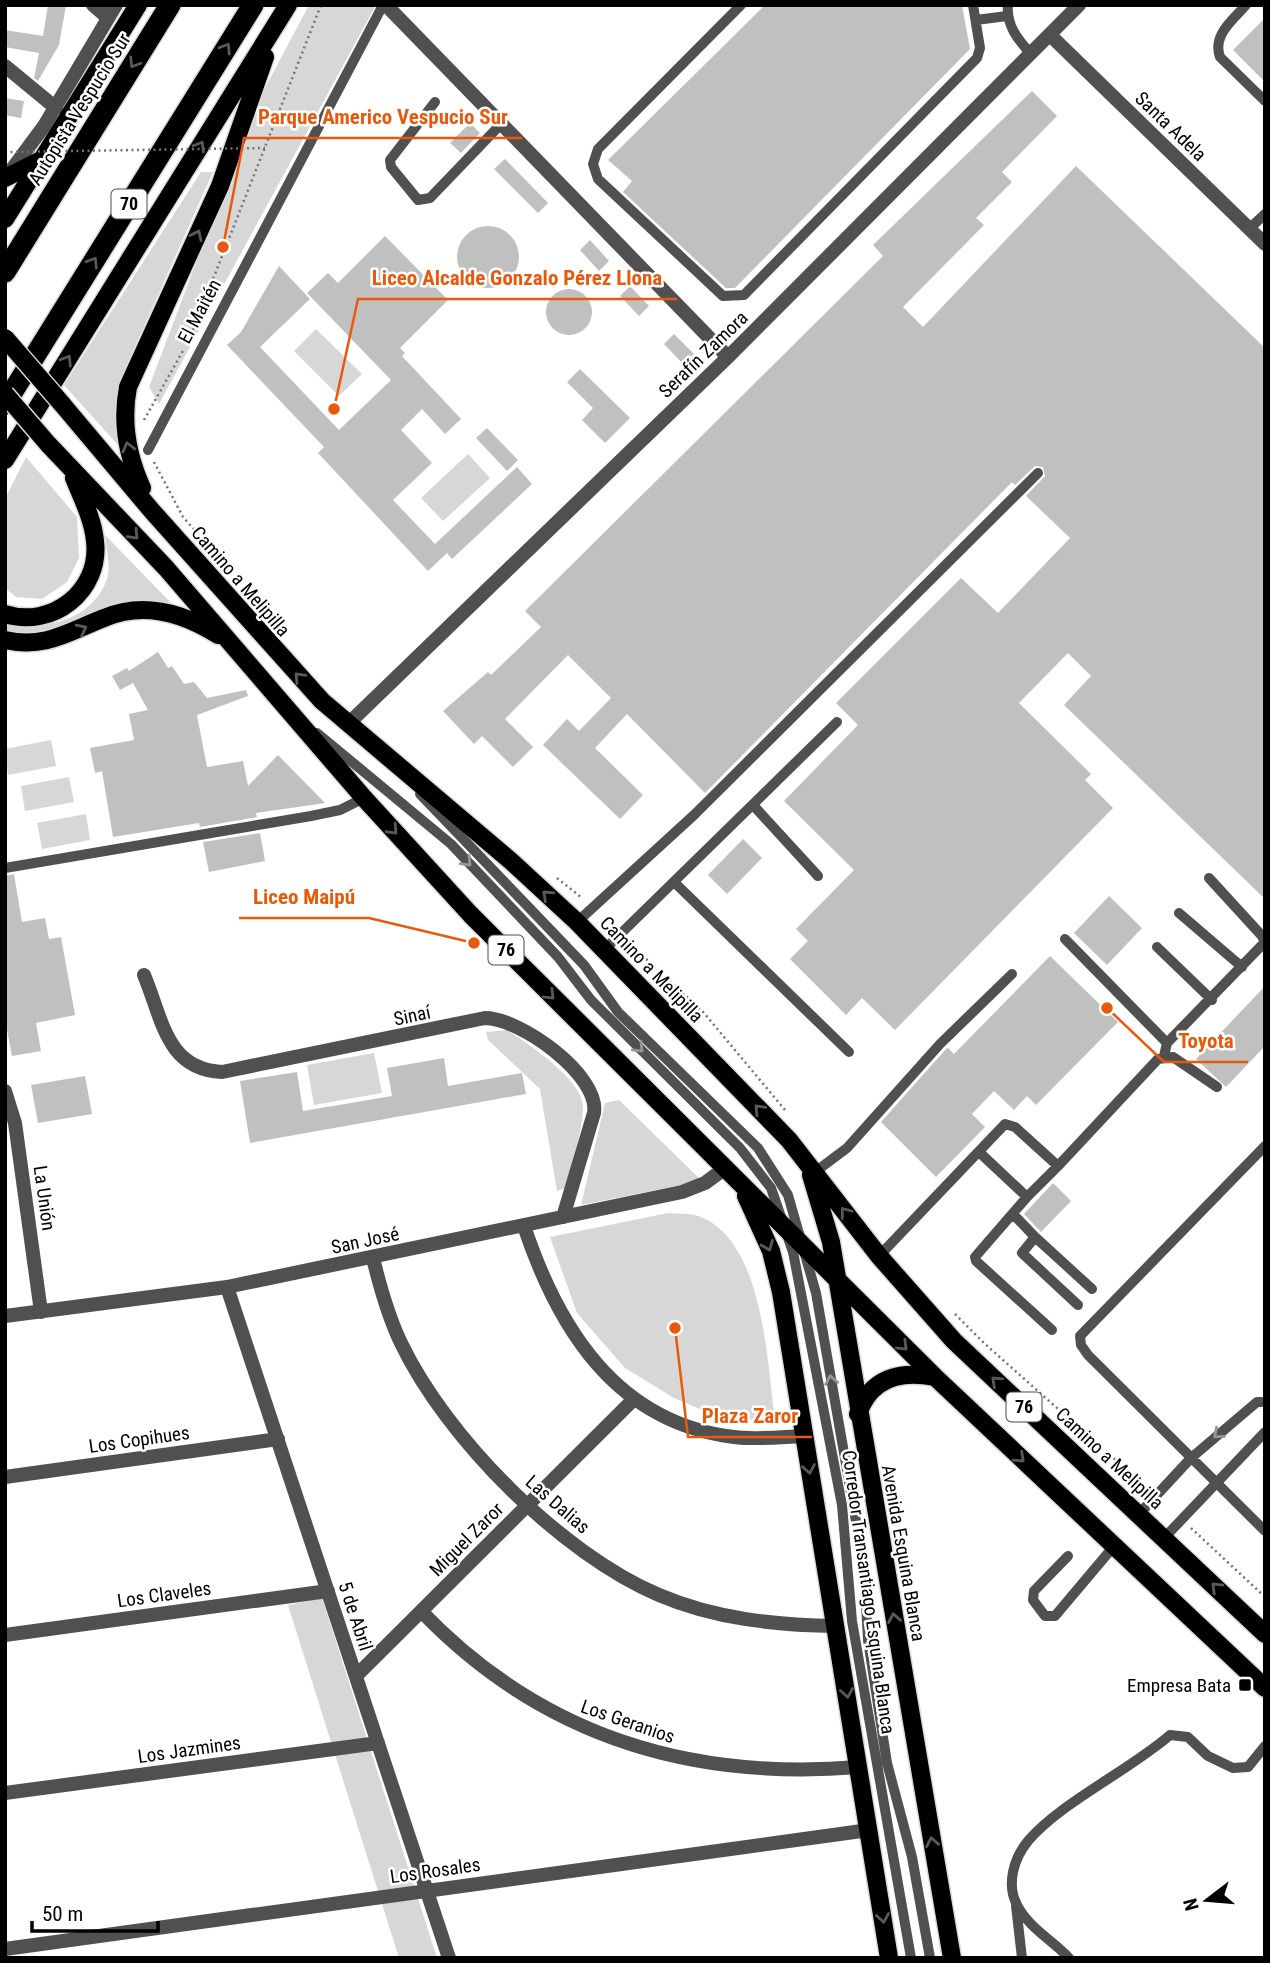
<svg xmlns="http://www.w3.org/2000/svg" width="1270" height="1963" viewBox="0 0 1270 1963" font-family="'Roboto Condensed',sans-serif">
<style>
.green{fill:#d7d7d7}
.building{fill:#c0c0c0}
.lines{fill:none;stroke-linecap:round;stroke-linejoin:round}
.primary-casing{stroke:#dbdbdb;stroke-width:21}
.highway-casing{stroke:#dbdbdb;stroke-width:24}
.path{stroke:#727272;stroke-width:2.5;stroke-dasharray:2 3.5;stroke-linecap:butt}
.lane{stroke:#505050;stroke-width:10}
.street{stroke:#505050;stroke-width:14}
.primary{stroke:#000;stroke-width:18}
.highway{stroke:#000;stroke-width:21}
.primary-bridge-casing{stroke:#dbdbdb;stroke-width:21;stroke-linecap:butt}
.path-bridge{stroke:#727272;stroke-width:2.5;stroke-dasharray:2 3.5;stroke-linecap:butt}
.primary-bridge{stroke:#000;stroke-width:18}
.oneway{stroke:#595959}
.oneway2{stroke:#969696}
.poi-dot{fill:#000;stroke:#fff;stroke-width:2.5}
.labels{text-anchor:middle;stroke-width:5;stroke-linejoin:round;paint-order:stroke}
.shield{fill:#fff;stroke:#4c4c4c;stroke-width:2}
.shield-label{font-size:18px;font-weight:bold;fill:#000}
.street-label{font-size:19px;fill:#000;stroke:#fff}
.poi-label{font-size:19px;fill:#000;stroke:#fff;text-anchor:end}
.leader{fill:none;stroke:#e8590c;stroke-width:2.5}
.callout-dot{fill:#e8590c;stroke:#fff;stroke-width:2.5}
.callout-label{font-size:21px;text-anchor:middle;font-weight:bold;fill:#e8590c;stroke:#fff;stroke-width:5;stroke-linejoin:round;paint-order:stroke}
</style>
<rect width="100%" height="100%" fill="#fff"/>
<path class="green" d="M309,5H376L159,404L149,387L255,107Z
M201,172H213L129,360L117,403L118,445L64,385Z
M316,329L362,374L339,396L294,351Z
M468,454L490,478L443,521L421,498Z
M26,457L77,517L79,558L67,582L42,599L16,597L5,588V499Z
M105,535L174,606L139,601L71,626L27,638L5,631V620C43,633 93,620 107,579C111,568 106,547 105,535Z
M51,740L56,766L8,775L5,749Z
M69,777L74,802L25,811L21,786Z
M86,814L90,840L42,849L37,823Z
M507,1030C528,1044 582,1079 583,1106C583,1130 571,1164 566,1188L557,1191L540,1089L488,1040L486,1032Z
M374,1053L382,1093L314,1105L307,1065Z
M619,1100L702,1181L581,1205L605,1103Z
M668,1213C676,1214 687,1213 695,1215C764,1235 767,1363 775,1421L732,1418L709,1413L674,1398L625,1368L577,1313L550,1237Z
M322,1598L437,1958H399L288,1605Z"/>
<path class="building" d="M48,5H66L59,45L38,81L34,78L39,53L5,47V30L43,36Z
M765,5H962L970,49L735,288H726L623,192L632,181L608,160Z
M1265,18V82L1233,50Z
M1032,91L1057,116L1002,172L1012,182L976,218L984,225L903,307L923,327L1076,166L1265,348V899L1064,705L1091,676L1068,653L1019,703L1091,774L1085,780L1113,808L895,1030L862,998L846,1015L790,959L808,941L796,929L854,870L784,801L858,725L836,703L961,578L998,613L1070,538L1026,496L1045,476L1043,467L1035,466L1015,485L1012,482L705,793L627,714L595,748L643,795L620,819L543,745L567,719L579,731L611,698L568,655L505,719L533,747L513,767L482,736L474,744L443,711L488,672L491,675L541,627L525,611L883,256L873,245Z
M5,98L24,101L21,118L5,115Z
M470,123L480,133L461,153L450,143Z
M505,159L548,203L538,213L494,169Z
M457 257a31 31 0 1 1 62 0a31 31 0 1 1-62 0Z
M385,236L448,300L400,348L405,353L402,356L461,419L445,434L422,409L401,430L432,463L393,500L435,544L517,467L532,484L452,559L447,553L428,571L318,453L324,447L227,345L241,332L279,266L310,299L260,347L339,430L391,380L307,293L328,273L338,283Z
M590,240L609,261L599,271L580,250Z
M630,286L649,306L639,316L620,296Z
M546 312a23 23 0 1 1 46 0a23 23 0 1 1-46 0Z
M674,334L694,354L683,364L664,344Z
M580,369L630,418L605,443L582,420L593,408L567,382Z
M487,428L518,460L507,471L476,438Z
M158,652L168,668L172,666L184,684L194,682L207,698L246,690L248,696L197,715L207,767L243,761L248,786L278,755L325,803L256,813L257,817L200,827L199,823L113,837L102,771L95,773L90,748L134,740L129,714L148,710L133,683L120,690L112,676L127,668L129,671Z
M260,833L265,861L209,872L203,842Z
M743,839L762,858L727,894L708,875Z
M14,874L22,922L45,918L49,939L61,937L75,1015L36,1023L41,1051L12,1056L5,1019V876Z
M1109,896L1142,928L1107,965L1074,933Z
M1050,956L1118,1022L1036,1105L1027,1096L1014,1110L994,1091L972,1114L985,1127L936,1177L881,1122L946,1049L948,1048L954,1054Z
M1265,986V1046L1226,1087L1196,1059Z
M444,1058L448,1086L522,1073L526,1094L250,1143L240,1081L297,1072L303,1111L392,1096L387,1068Z
M85,1076L92,1114L38,1123L31,1085Z
M1053,1183L1071,1201L1041,1232L1024,1214Z"/>
<g class="lines">
<g class="primary-casing">
<path id="primary" d="M5,178L41,160
M5,219L138,5
M62,404L152,511L322,701L512,862L577,922L789,1140L879,1256L954,1341L1265,1634
M48,444L166,568L364,798L471,915L935,1377L1265,1688
M5,460L288,5
M142,488C127,455 121,423 128,387L220,186L265,57
M5,614C52,629 101,591 95,541C93,519 82,498 74,478
M5,640C45,649 68,632 104,618C144,601 183,613 218,635
M811,1175L831,1242L952,1958
M746,1196L771,1251L781,1292L889,1958
M858,1414C870,1378 900,1370 935,1377"/>
</g>
<g class="highway-casing">
<path id="highway" d="M5,272L170,5
M5,404L253,5"/>
</g>
<path class="path" d="M189,340L321,5
M144,420L184,349
M154,462L183,517L205,542
M557,878L582,898
M630,944L704,1013L785,1110
M955,1314L985,1344L1147,1488
M1191,1528L1265,1597"/>
<path class="lane" d="M741,5L598,149L593,164L598,179L723,296L744,295L977,58L980,48L973,5
M1008,5C1006,25 1018,40 1031,54
M1246,5C1233,20 1212,35 1220,57L1265,101
M976,20L1007,16
M435,102L390,160L391,167L418,200L430,198L502,123
M1249,229L1265,214
M148,450L383,5
M317,733L451,844L558,957L591,1000L740,1148L771,1188L793,1252L842,1505L852,1621L911,1958
M420,794L584,965L618,1012L758,1148L788,1195L816,1293L864,1567L868,1640L887,1763L912,1857L930,1958
M753,805L818,876
M5,868L311,816L340,810L364,798
M674,882L849,1052
M1179,913L1242,967
M577,922L694,815L1038,473
M1065,939L1167,1043
M1157,947L1212,1000
M604,950L837,722
M1164,1056L1167,1043L1264,943L1263,937L1209,878
M1265,1146L1080,1336L1081,1345L1088,1355L1265,1531
M979,1152L1027,1197L975,1257L976,1261L1052,1330
M815,1172L847,1148L940,1044L1012,974
M1027,1197L1058,1166
M1013,1214L1035,1237L1022,1253L1078,1305
M1035,1237L1092,1289
M879,1256L1005,1124L1015,1127L1058,1166L1158,1059L1173,1057L1217,1087
M1140,1513L1191,1458L1257,1402H1265
M1165,1537L1265,1432
M1068,1556L1034,1591L1033,1600L1045,1616H1055L1114,1546
M1016,1906L1022,1958
M1069,1958C1052,1940 1028,1927 1017,1905C1006,1884 1014,1858 1028,1841C1060,1803 1130,1770 1170,1735L1188,1737L1208,1756L1233,1768L1248,1767L1265,1746"/>
<path class="street" d="M93,5L108,18
M386,5L728,357
M1050,35L1265,244
M5,66L56,108
M10,172L44,126L116,5
M348,724L728,357L1079,5
M144,975C163,1020 166,1069 222,1072L485,1018C520,1018 600,1075 594,1113L563,1217
M5,1091L15,1123L41,1312
M524,1226C558,1328 616,1423 734,1437C757,1440 780,1437 803,1436
M373,1258C380,1287 388,1316 401,1343C447,1439 562,1554 659,1595C715,1619 776,1625 836,1626
M227,1287L449,1958
M5,1316L227,1287L682,1192L705,1183L724,1169
M5,1477L278,1439
M421,1611C541,1736 689,1781 859,1767
M5,1635L328,1591
M356,1676L634,1399
M5,1793L378,1743
M5,1949L869,1830"/>
<use href="#primary" class="primary"/>
<use href="#highway" class="highway"/>
<g class="primary-bridge-casing">
<path id="primary-bridge" d="M5,338L62,404
M5,394L48,444"/>
</g>
<path class="path-bridge" d="M5,152L265,148"/>
<use href="#primary-bridge" class="primary-bridge"/>
</g>
<defs><path id="oneway-chevron" d="M-2-3.5L2.5 0L-2 3.5" fill="none" stroke-width="1.6" stroke-linecap="round" stroke-linejoin="round" transform="scale(1.75)"/></defs>
<g class="oneway">
<use href="#oneway-chevron" transform="translate(226 48) rotate(-58)"/>
<use href="#oneway-chevron" transform="translate(134 63) rotate(122)"/>
<use href="#oneway-chevron" transform="translate(200 146) rotate(-58)"/>
<use href="#oneway-chevron" transform="translate(197 235) rotate(-65)"/>
<use href="#oneway-chevron" transform="translate(93 262) rotate(-58)"/>
<use href="#oneway-chevron" transform="translate(67 360) rotate(-58)"/>
<use href="#oneway-chevron" transform="translate(128 447) rotate(-104)"/>
<use href="#oneway-chevron" transform="translate(134 535) rotate(46)"/>
<use href="#oneway-chevron" transform="translate(82 629) rotate(-27)"/>
<use href="#oneway-chevron" transform="translate(299 677) rotate(-134)"/>
<use href="#oneway-chevron" transform="translate(393 830) rotate(47)"/>
<use href="#oneway-chevron" transform="translate(547 895) rotate(-137)"/>
<use href="#oneway-chevron" transform="translate(550 995) rotate(45)"/>
<use href="#oneway-chevron" transform="translate(759 1109) rotate(-133)"/>
<use href="#oneway-chevron" transform="translate(845 1212) rotate(-127)"/>
<use href="#oneway-chevron" transform="translate(768 1246) rotate(68)"/>
<use href="#oneway-chevron" transform="translate(903 1346) rotate(45)"/>
<use href="#oneway-chevron" transform="translate(996 1381) rotate(-137)"/>
<use href="#oneway-chevron" transform="translate(1020 1458) rotate(43)"/>
<use href="#oneway-chevron" transform="translate(809 1469) rotate(80)"/>
<use href="#oneway-chevron" transform="translate(1216 1587) rotate(-136)"/>
<use href="#oneway-chevron" transform="translate(894 1618) rotate(-100)"/>
<use href="#oneway-chevron" transform="translate(847 1693) rotate(81)"/>
<use href="#oneway-chevron" transform="translate(932 1842) rotate(-100)"/>
<use href="#oneway-chevron" transform="translate(883 1918) rotate(81)"/>
</g>
<g class="oneway2">
<use href="#oneway-chevron" transform="translate(467 862) rotate(46)"/>
<use href="#oneway-chevron" transform="translate(639 1048) rotate(45)"/>
<use href="#oneway-chevron" transform="translate(831 1380) rotate(-100)"/>
<use href="#oneway-chevron" transform="translate(1218 1434) rotate(139)"/>
</g>
<rect class="poi-dot" x="1238" y="1678" width="14" height="14" rx="3.5"/>
<g class="labels">
<g class="shield">
<rect x="111.5" y="189.5" width="35" height="29" rx="5"/>
<rect x="488.5" y="935.5" width="35" height="29" rx="5"/>
<rect x="1006.5" y="1392.5" width="35" height="29" rx="5"/>
</g>
<g class="shield-label">
<text x="129" y="210">70</text>
<text x="506" y="956">76</text>
<text x="1024" y="1413">76</text>
</g>
<g class="street-label">
<text transform="translate(79 109) rotate(-58)" y="7">Autopista Vespucio Sur</text>
<text transform="translate(1171 126) rotate(44)" y="7">Santa Adela</text>
<text transform="translate(199 311) rotate(-62)" y="7">El Maitén</text>
<text transform="translate(703 354) rotate(-44)" y="7">Serafín Zamora</text>
<text transform="translate(241 581) rotate(49)" y="7">Camino a Melipilla</text>
<text transform="translate(652 969) rotate(46)" y="7">Camino a Melipilla</text>
<text transform="translate(412 1015) rotate(-12)" y="7">Sinaí</text>
<text transform="translate(45 1198) rotate(82)" y="7">La Unión</text>
<text transform="translate(365 1240) rotate(-12)" y="7">San José</text>
<text transform="translate(139 1439) rotate(-8)" y="7">Los Copihues</text>
<text transform="translate(1110 1458) rotate(43)" y="7">Camino a Melipilla</text>
<text transform="translate(558 1504) rotate(41)" y="7">Las Dalias</text>
<text transform="translate(466 1539) rotate(-45)" y="7">Miguel Zaror</text>
<text transform="translate(904 1553) rotate(80)" y="7">Avenida Esquina Blanca</text>
<text transform="translate(869 1592) rotate(82)" y="7">Corredor Transantiago Esquina Blanca</text>
<text transform="translate(164 1594) rotate(-8)" y="7">Los Claveles</text>
<text transform="translate(356 1616) rotate(72)" y="7">5 de Abril</text>
<text transform="translate(628 1721) rotate(19)" y="7">Los Geranios</text>
<text transform="translate(189 1749) rotate(-8)" y="7">Los Jazmines</text>
<text transform="translate(435 1870) rotate(-8)" y="7">Los Rosales</text>
</g>
<g class="poi-label">
<text x="1231" y="1692">Empresa Bata</text>
</g>
</g>
<path class="leader" d="M223 247L244 138H522M334 409L358 299H677M474 943L369 918H239M1107 1008L1164 1062H1248M675 1328L688 1437H812"/>
<g class="callout-dot">
<circle cx="223" cy="247" r="7"/>
<circle cx="334" cy="409" r="7"/>
<circle cx="474" cy="943" r="7"/>
<circle cx="1107" cy="1008" r="7"/>
<circle cx="675" cy="1328" r="7"/>
</g>
<g class="callout-label">
<text x="383" y="124">Parque Americo Vespucio Sur</text>
<text x="517" y="285">Liceo Alcalde Gonzalo Pérez Llona</text>
<text x="304" y="904">Liceo Maipú</text>
<text x="1206" y="1048">Toyota</text>
<text x="750" y="1423">Plaza Zaror</text>
</g>
<rect width="1270" height="1963" fill="none" stroke="#000000" stroke-width="14"/>
<g transform="translate(1207 1900) rotate(254)" stroke="#ffffff" stroke-width="5" paint-order="stroke">
<path d="M0-5L12 26L0 18L-12 26Z" fill="#000000"/>
<text y="-10" font-size="19" font-weight="bold" text-anchor="middle" fill="#000000">N</text>
</g>
<path d="M32 1921v10h126v-10" fill="none" stroke="#000000" stroke-width="3.5"/>
<text x="42" y="1921" font-size="21" fill="#000000" stroke="#ffffff" stroke-width="5" paint-order="stroke">50 m</text>
</svg>
